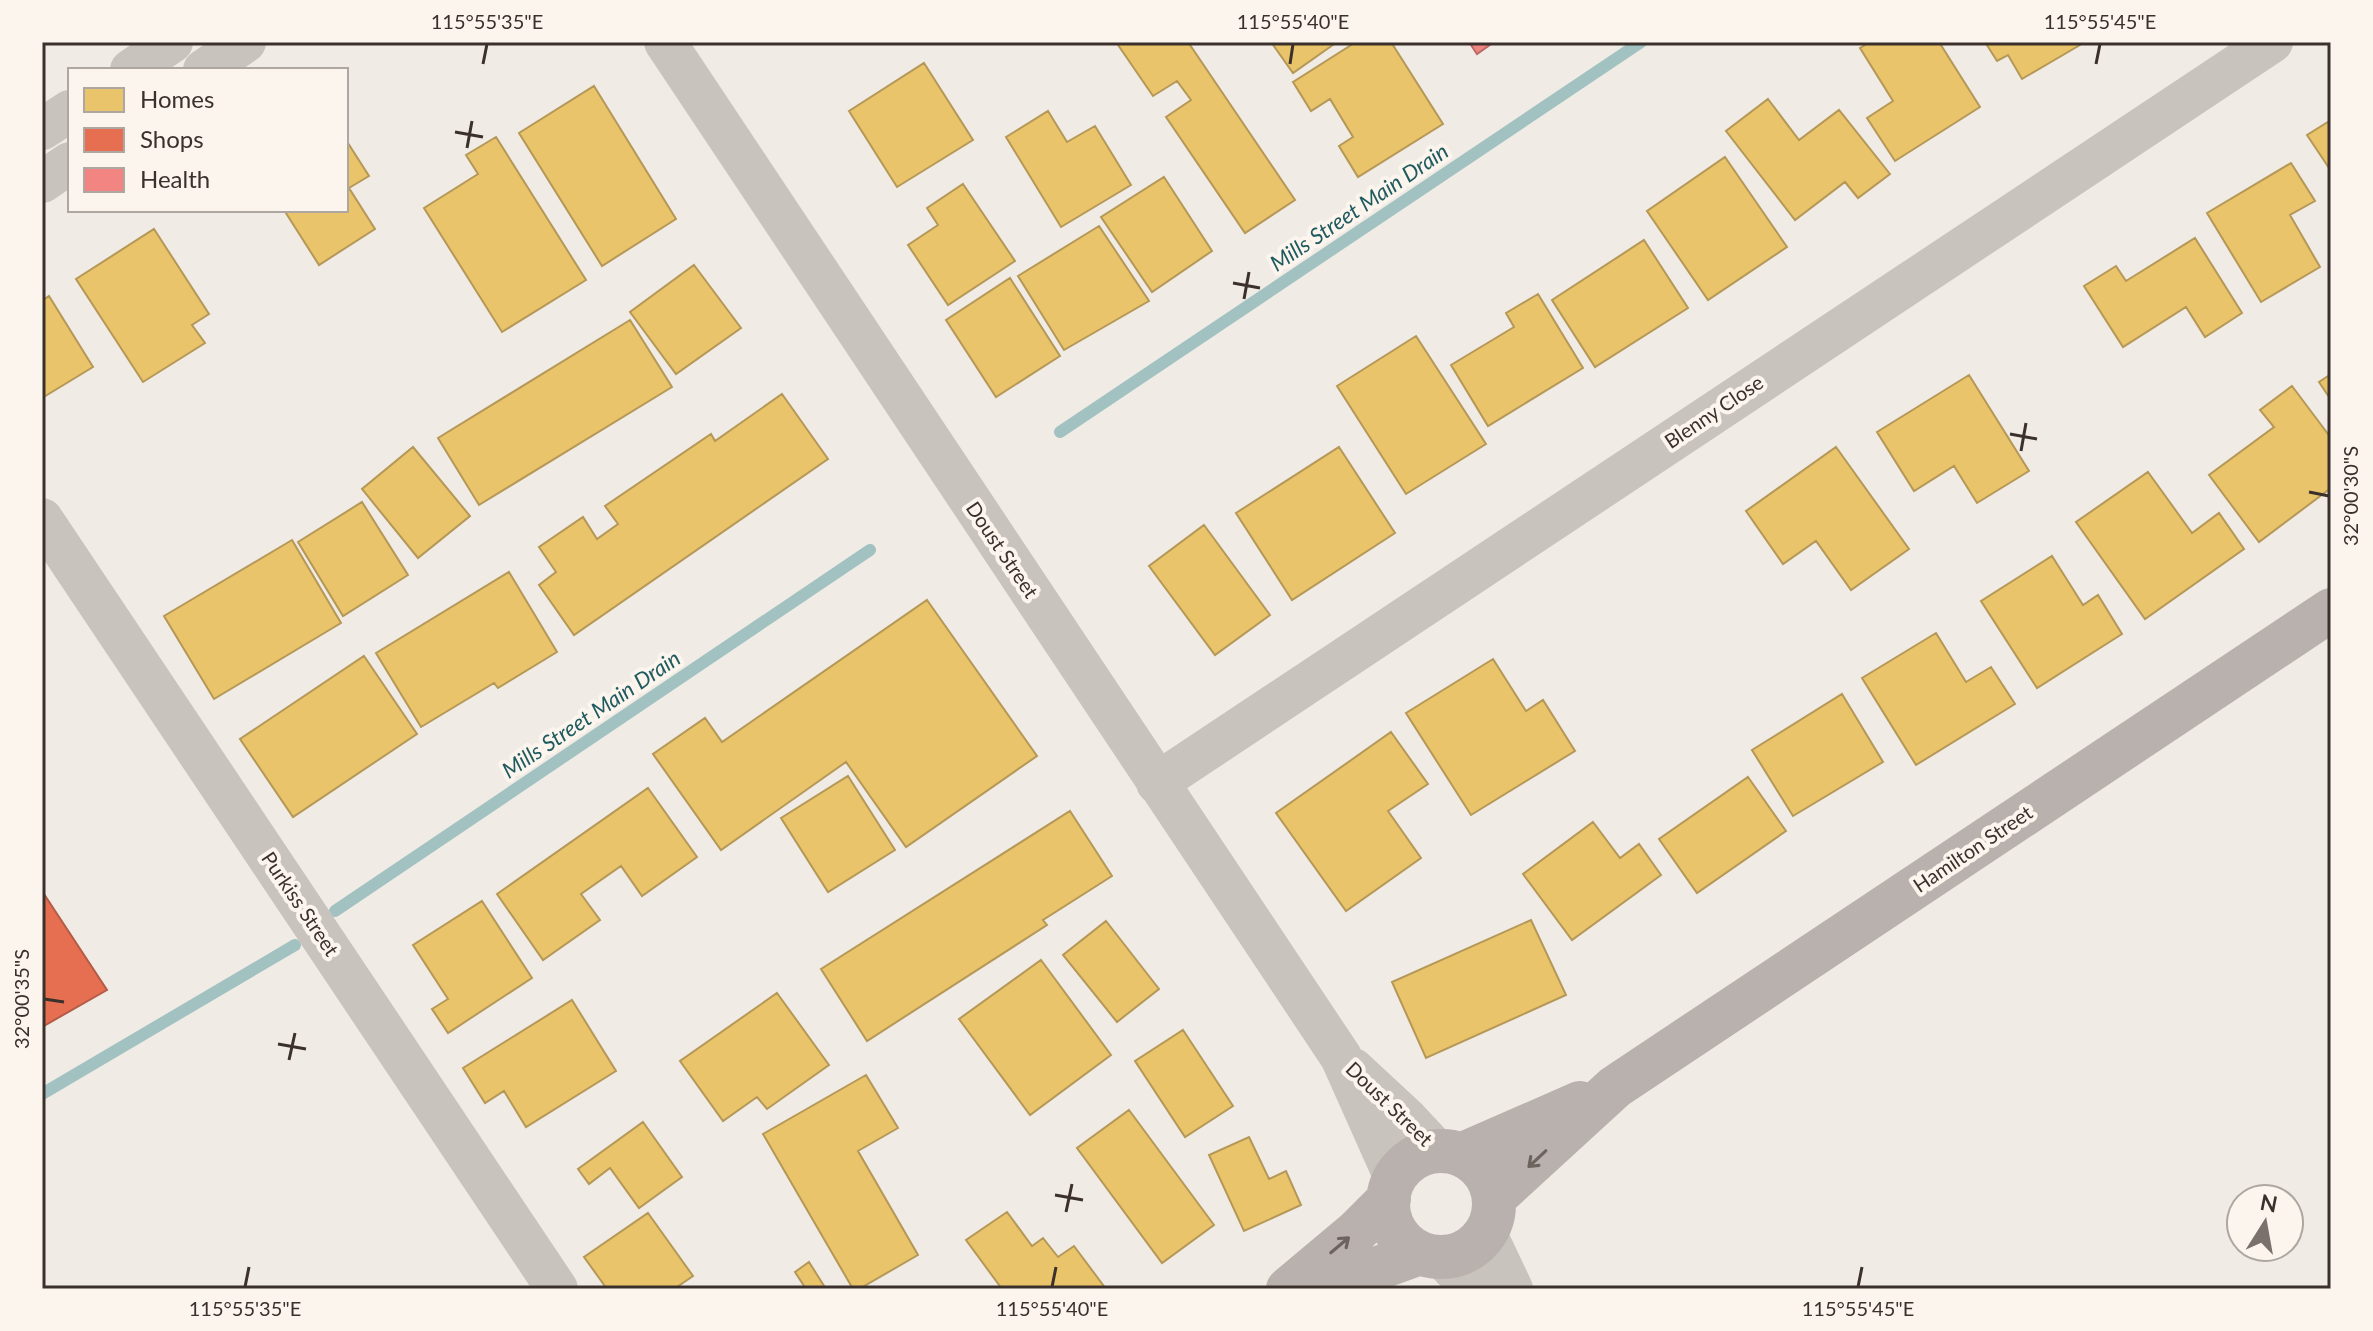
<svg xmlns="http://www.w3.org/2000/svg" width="2373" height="1331" viewBox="0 0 2373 1331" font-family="Lato,sans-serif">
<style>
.homes{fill:#e9c46a;stroke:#b59857;stroke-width:2}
.shops{fill:#e76f51;stroke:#b35c46;stroke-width:2}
.health{fill:#f28482;stroke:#bb6b68;stroke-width:2}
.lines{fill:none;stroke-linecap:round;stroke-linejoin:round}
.stream{stroke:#a1c2c1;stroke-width:12}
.minor{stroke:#c9c3be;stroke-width:42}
.major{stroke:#b8b1ad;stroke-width:44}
.oneway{stroke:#6d645f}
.ticks{fill:none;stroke:#3b302b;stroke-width:3}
.labels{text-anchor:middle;stroke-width:8;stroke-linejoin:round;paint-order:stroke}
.street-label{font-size:20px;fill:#3b302b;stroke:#fbf5ee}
.water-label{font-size:22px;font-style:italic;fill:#1f5a5e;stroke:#fbf5ee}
.neatline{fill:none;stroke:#3b302b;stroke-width:3}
.ticks-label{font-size:20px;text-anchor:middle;fill:#3b302b}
</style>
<rect width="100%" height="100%" fill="#f0ebe5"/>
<path class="homes" d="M1116,42H1188L1295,200L1245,233L1166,117L1191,100L1177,81L1153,96Z
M1271,42H1337L1293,73Z
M1356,42H1391L1443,124L1358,177L1339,146L1353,137L1330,99L1311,111L1293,82Z
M1870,42H1939L1980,107L1895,161L1867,118L1893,101L1860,48Z
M1985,42H2078L2080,45L2022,79L2008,55L1997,61Z
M924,63L973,140L897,187L849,111Z
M594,86L676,219L602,266L519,133Z
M1768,99L1799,140L1839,110L1890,174L1858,198L1845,182L1795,220L1726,131Z
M1048,111L1067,142L1095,126L1131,185L1061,227L1006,137Z
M2331,120V171L2307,135Z
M496,137L586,280L502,332L424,208L478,174L466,155Z
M346,140L369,176L349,188L375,229L319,265L284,210H346Z
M1725,157L1787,247L1708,300L1647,211Z
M2291,163L2315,201L2290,215L2320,267L2261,302L2207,213Z
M1164,177L1212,251L1152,292L1101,217Z
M963,184L1015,261L948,305L908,245L938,225L927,208Z
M1099,226L1149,301L1064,350L1018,276Z
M154,229L209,314L192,325L205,343L143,382L76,279Z
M2195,238L2242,313L2205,337L2186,307L2123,347L2084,286L2116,266L2126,281Z
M1644,240L1688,308L1595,367L1552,300Z
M694,265L741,328L676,374L630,312Z
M1010,278L1060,356L996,397L946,320Z
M1538,294L1583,368L1488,426L1451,365L1514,327L1506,313Z
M49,296L93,367L42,398V301Z
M630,320L672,387L479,505L438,438Z
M1416,336L1486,444L1406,494L1337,386Z
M2331,374V400L2319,382Z
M1969,375L2029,471L1977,503L1954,466L1914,491L1877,432Z
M2292,386L2331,438V488L2259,542L2209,475L2274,427L2260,410Z
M782,394L828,459L574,635L539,585L556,572L539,547L583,517L597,539L618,524L605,506L711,434L715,441Z
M413,447L470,516L418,558L362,489Z
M1339,447L1395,533L1292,600L1236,513Z
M1836,447L1909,549L1851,590L1816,541L1783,564L1746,511Z
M2148,472L2192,533L2219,513L2244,549L2145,619L2076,522Z
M362,502L408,575L343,616L298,542Z
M1204,525L1270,615L1215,655L1149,566Z
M292,540L341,623L214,699L164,616Z
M2052,556L2083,605L2098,595L2122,634L2037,688L1981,601Z
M509,572L557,652L498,688L494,683L421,727L376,653Z
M927,600L1037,756L906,847L846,762L721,850L653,754L705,718L722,742Z
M1936,633L1966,682L1991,667L2015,704L1916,765L1862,678Z
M364,656L417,734L293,817L240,739Z
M1493,659L1526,711L1543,700L1575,751L1471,815L1406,713Z
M1842,694L1883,762L1793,816L1752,750Z
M1391,732L1428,784L1388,811L1421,858L1346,911L1276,813Z
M848,776L895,850L828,892L781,818Z
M1748,777L1786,831L1697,893L1659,839Z
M648,788L697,857L642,896L621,866L581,894L600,920L543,960L497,894Z
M1070,811L1112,876L1043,920L1047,925L867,1041L821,969Z
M1593,822L1620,858L1639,844L1661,875L1572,940L1523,874Z
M482,901L532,978L448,1033L432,1009L448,999L413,945Z
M1531,920L1566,995L1426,1058L1392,982Z
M1106,921L1159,989L1117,1022L1063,955Z
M1041,960L1111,1055L1030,1115L959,1019Z
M777,993L829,1065L767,1109L757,1097L723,1121L680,1061Z
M572,1000L616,1071L526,1127L504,1091L485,1103L463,1068Z
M1183,1030L1233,1106L1185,1137L1135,1061Z
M866,1075L898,1128L858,1151L918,1255L859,1289H853L763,1134Z
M1129,1110L1214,1225L1162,1263L1077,1148Z
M643,1122L682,1177L639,1208L610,1168L589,1184L578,1169Z
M1249,1137L1269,1179L1286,1171L1301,1205L1244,1231L1209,1155Z
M1007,1212L1032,1246L1043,1238L1058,1257L1074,1246L1106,1289H1002L966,1240Z
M648,1213L693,1276L674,1289H607L584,1257Z
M809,1262L826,1289H806L795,1272Z"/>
<path class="shops" d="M42,891L107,990L42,1027Z"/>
<path class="health" d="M1469,42H1494L1477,54Z"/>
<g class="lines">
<path class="stream" d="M1060,432L1641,42
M335,911L870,550
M42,1094L295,945"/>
<path class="minor" d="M665,42L1341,1057L1395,1178
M131,70L172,42
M204,70L245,42
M42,129L70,111
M42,182L70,163
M42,519L557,1289
M1157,783L2272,42
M1353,1069L1408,1120L1437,1151
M1486,1234L1512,1289
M1442,1257L1472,1289"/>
<path class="major" d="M1388 1204a53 53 0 1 1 106 0a53 53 0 1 1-106 0Z
M1461,1155L1580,1103
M1494,1198L1615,1087L2331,610
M1288,1289L1357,1231L1389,1199
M1320,1289L1420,1253"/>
</g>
<defs><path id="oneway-shaft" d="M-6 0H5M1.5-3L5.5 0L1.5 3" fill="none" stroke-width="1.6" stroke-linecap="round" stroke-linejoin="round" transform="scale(2)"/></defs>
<g class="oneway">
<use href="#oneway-shaft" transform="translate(1537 1159) rotate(137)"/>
<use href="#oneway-shaft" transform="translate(1340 1245) rotate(-40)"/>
</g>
<path class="ticks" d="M483,64L487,44M1290,64L1293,44M2096,64L2100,44M455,132L483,137M467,148L472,121M1233,283L1260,288M1244,299L1249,272M2010,434L2037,439M2021,451L2026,423M2309,492L2329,496M44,999L64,1002M278,1044L306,1049M289,1060L295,1033M1055,1195L1083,1200M1066,1212L1072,1184M245,1287L249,1267M1052,1287L1056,1267M1858,1287L1862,1267"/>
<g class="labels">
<g class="street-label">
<text transform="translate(1714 412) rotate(-34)" y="7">Blenny Close</text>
<text transform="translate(1002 550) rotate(56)" y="7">Doust Street</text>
<text transform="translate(1973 849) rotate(-34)" y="7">Hamilton Street</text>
<text transform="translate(300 904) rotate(56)" y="7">Purkiss Street</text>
<text transform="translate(1389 1104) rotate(44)" y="7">Doust Street</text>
</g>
<g class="water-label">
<text transform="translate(1359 207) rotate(-34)" y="8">Mills Street Main Drain</text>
<text transform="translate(591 714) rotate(-34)" y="8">Mills Street Main Drain</text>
</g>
</g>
<rect width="2373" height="1331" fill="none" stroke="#fbf5ee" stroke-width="88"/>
<rect x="68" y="68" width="280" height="144" fill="#fbf5ee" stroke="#aea6a0" stroke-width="2"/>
<rect x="84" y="88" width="40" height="24" fill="#e9c46a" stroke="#aea6a0" stroke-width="2"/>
<text x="140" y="108" font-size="24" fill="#3b302b">Homes</text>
<rect x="84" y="128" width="40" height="24" fill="#e76f51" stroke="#aea6a0" stroke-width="2"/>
<text x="140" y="148" font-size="24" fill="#3b302b">Shops</text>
<rect x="84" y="168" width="40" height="24" fill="#f28482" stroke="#aea6a0" stroke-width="2"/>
<text x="140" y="188" font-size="24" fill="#3b302b">Health</text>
<g transform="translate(2265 1223) rotate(11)"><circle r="38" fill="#fbf5ee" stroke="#aea6a0" stroke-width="2"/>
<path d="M0-6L14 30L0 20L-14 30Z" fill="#7a716c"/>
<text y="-12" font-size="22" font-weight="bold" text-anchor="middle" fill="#3b302b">N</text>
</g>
<rect x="44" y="44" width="2285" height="1243" class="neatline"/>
<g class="ticks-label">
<text x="487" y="29">115°55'35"E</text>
<text x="1293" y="29">115°55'40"E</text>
<text x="2100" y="29">115°55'45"E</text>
<text transform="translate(2351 496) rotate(-90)" y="7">32°00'30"S</text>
<text transform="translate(22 999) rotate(-90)" y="7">32°00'35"S</text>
<text x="245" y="1316">115°55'35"E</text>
<text x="1052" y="1316">115°55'40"E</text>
<text x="1858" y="1316">115°55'45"E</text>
</g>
</svg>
